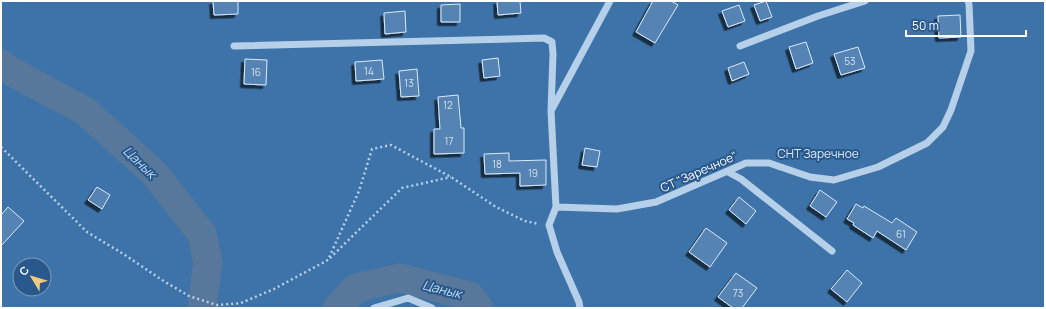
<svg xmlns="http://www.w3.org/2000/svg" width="1046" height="309" viewBox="0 0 1046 309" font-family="Manrope,sans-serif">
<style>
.green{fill:#3d73a8;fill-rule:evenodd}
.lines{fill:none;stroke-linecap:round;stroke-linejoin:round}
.river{stroke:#57789b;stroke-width:29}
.building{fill:#5584b4;stroke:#dbe9f8;filter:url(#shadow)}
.path{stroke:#b7d0ea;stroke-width:2.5;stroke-dasharray:2 3;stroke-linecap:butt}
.minor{stroke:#b7d0ea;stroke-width:7}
.labels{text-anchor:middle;stroke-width:4;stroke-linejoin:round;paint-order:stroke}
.number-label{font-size:10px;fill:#d4e0ec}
.park-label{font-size:12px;fill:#dbe9f8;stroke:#28588c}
.street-label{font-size:12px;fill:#fff;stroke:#28588c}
.water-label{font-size:13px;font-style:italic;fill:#c3daf1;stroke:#28588c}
</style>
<defs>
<filter id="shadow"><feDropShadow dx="-3.5" dy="3.5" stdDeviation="0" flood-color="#0009"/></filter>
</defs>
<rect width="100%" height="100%" fill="#28588c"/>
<path class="green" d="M1,1H1045V308H1ZM20,265H44V289H20Z"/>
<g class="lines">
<path class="river" d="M1,64L5,68L85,111L154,173L202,234L208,262L202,308
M337,308L356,288L399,278L470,296L479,308"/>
</g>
<path class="building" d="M213,1H238V14L214,15Z
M497,1H520L521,13L498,15Z
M653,1H671L678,5L655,43L636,32Z
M766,1L772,17L760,21L754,5Z
M460,4V22H441V5Z
M739,5L745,21L728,27L722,11Z
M405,11L406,32L385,34L384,13Z
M960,15L961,37L939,38L938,16Z
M806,42L813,63L796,69L789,47Z
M858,47L865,68L841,75L834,54Z
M498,58L500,76L484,78L482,60Z
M245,59L267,60L266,85L244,84Z
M382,60L384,79L356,81L355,62Z
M744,62L749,74L732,81L728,68Z
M417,69L419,96L401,97L399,71Z
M458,95L461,128H464V153L434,154V129H440L438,97Z
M585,148L600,151L597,167L582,165Z
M509,153V161L546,160V185L520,186V173L485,174L484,154Z
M97,187L110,195L102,209L88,200Z
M820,190L837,202L826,217L810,206Z
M739,197L756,211L746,224L729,210Z
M856,204L863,208L864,206L892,223L896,218L917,232L906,250L877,231L873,238L853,225L854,223L847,219Z
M8,207L24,221L1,246V215Z
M706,228L727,243L710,267L689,252Z
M847,270L862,283L847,302L831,289Z
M736,273L757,288L742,308H733L718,297Z"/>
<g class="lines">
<path class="path" d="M1,147L87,232L125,255L162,280L189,296L217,305L241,303L274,289L328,260L359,191L372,149L391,145L451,177L496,207L525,221L539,224
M330,258L402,188L451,177"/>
<path class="minor" d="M234,46L544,38L552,42L553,54L551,111L556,207L549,225L557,252L579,302L580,308
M740,46L818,16L865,1
M552,109L610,1
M728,172L741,179L832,251
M556,207L617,209L656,202L746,163H769L810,177L834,180L878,167L927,143L943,127L951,110L971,51L969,4L968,1
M374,308L408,298L432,308"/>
</g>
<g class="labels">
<g class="number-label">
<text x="850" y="65">53</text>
<text x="369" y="75">14</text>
<text x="256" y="76">16</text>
<text x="409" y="87">13</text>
<text x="448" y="109">12</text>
<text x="449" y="145">17</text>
<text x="497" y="168">18</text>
<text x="533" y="177">19</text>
<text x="901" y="238">61</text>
<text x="738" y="297">73</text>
</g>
<g class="park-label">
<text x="818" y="158">СНТ Заречное</text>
</g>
<g class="street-label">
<text transform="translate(699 172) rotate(-24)" y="4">СТ "Заречное"</text>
</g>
<g class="water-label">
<text transform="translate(140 162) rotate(44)" y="5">Цанык</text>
<text transform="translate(442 289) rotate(14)" y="5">Цанык</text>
</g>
</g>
<rect width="1046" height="309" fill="none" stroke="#ffffff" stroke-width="4"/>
<g transform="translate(32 277) rotate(308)"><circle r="19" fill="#28588c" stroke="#7e9bba"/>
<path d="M0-3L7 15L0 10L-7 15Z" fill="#f2ca7d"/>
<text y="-6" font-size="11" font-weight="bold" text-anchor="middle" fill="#ffffff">С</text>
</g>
<path d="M906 30v6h120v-6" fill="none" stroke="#ffffff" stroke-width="2"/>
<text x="912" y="30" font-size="12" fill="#ffffff" stroke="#28588c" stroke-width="3" paint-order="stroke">50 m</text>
</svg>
